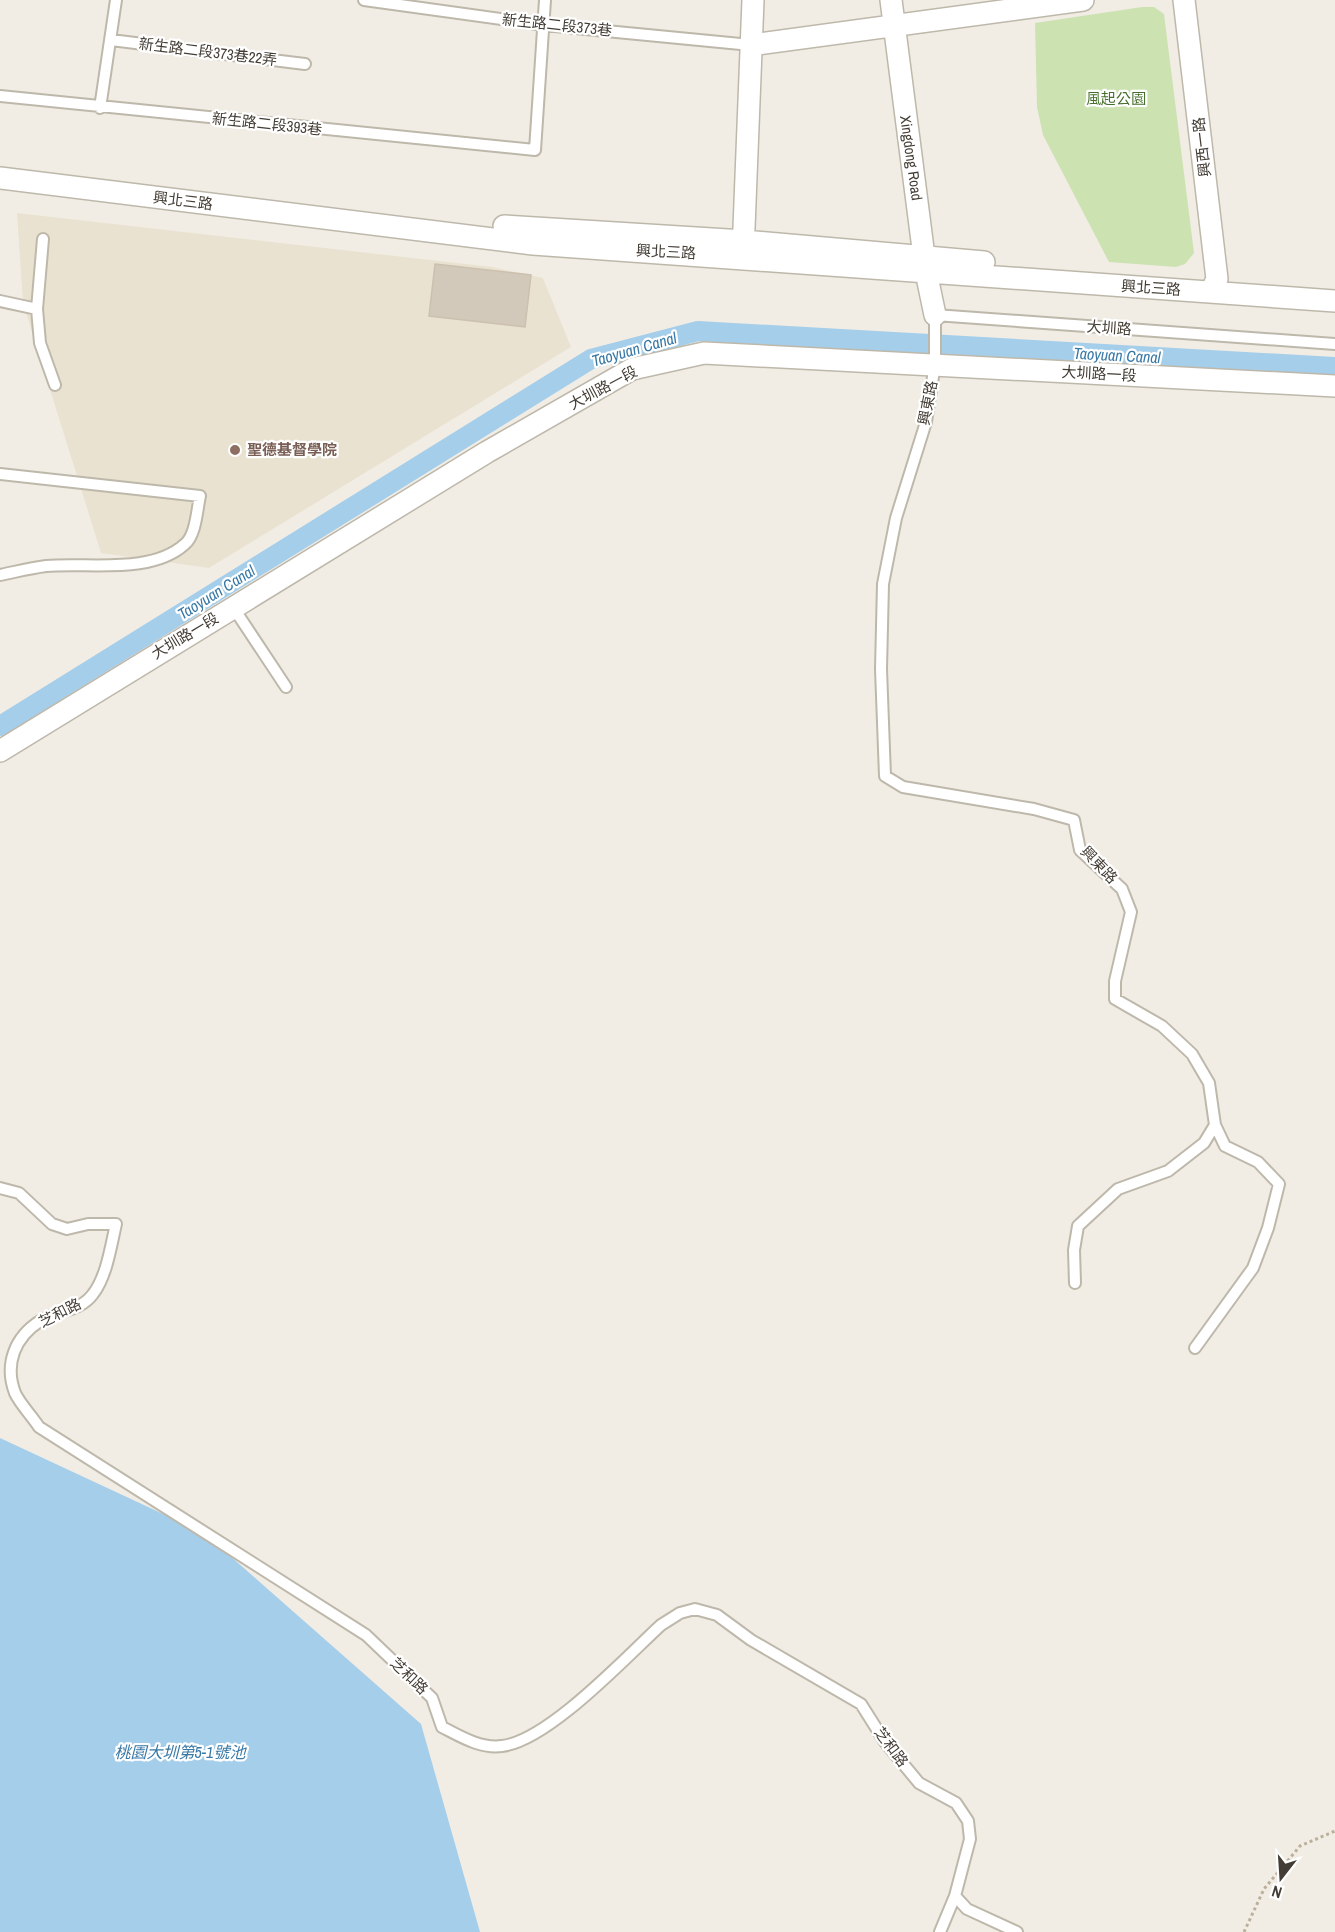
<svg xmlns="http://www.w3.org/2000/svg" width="1335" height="1932" viewBox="0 0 1335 1932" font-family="'Archivo Narrow','Noto Sans TC',sans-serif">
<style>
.education{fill:#e9e2d0}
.green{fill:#cce2b1}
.water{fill:#a5ceea}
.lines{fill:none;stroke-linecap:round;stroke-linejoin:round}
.canal{stroke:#a5ceea;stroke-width:20}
.building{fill:#d2c9bb;stroke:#ccc0af;stroke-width:1.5}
.service-casing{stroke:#beb8ab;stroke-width:14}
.minor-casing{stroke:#beb8ab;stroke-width:24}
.path{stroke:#bcb09b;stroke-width:3;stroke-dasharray:3 3;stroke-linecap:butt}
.service{stroke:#fff;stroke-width:10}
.minor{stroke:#fff;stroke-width:21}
.education-dot{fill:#8d6e63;stroke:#fff;stroke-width:2}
.labels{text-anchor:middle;stroke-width:4.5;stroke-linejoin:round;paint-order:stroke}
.street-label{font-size:15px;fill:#433d35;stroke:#fff}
.park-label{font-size:15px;fill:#476f2e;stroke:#fff}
.education-label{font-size:15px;font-weight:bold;fill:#785e54;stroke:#fff;text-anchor:start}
.water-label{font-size:16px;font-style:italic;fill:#3878a5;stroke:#fff}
</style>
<rect width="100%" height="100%" fill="#f1ede5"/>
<path class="education" d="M17,213L492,267L543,278L571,347L209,568L101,553L23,303Z"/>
<path class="green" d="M1142,7H1154L1164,14L1194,253L1185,264L1176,267L1109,262L1043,135L1037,107L1035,23Z"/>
<path class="water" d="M0,1438L204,1533L421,1724L480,1932H0Z"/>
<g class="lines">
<path class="canal" d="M0,726L591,359L698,331L1335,367"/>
</g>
<path class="building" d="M435,264L531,275L525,327L429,316Z"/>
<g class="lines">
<g class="service-casing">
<path id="service" d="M364,0L544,25L751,45
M111,40L305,64
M0,96L535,150L545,0
M100,108L116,0
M0,301L37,309L40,343L55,385
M37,309L43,239
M0,474L200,496C197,509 196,535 185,544C151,575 88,562 46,566C30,568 15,572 0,575
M233,607L286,687
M0,1188L19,1193L52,1224L67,1229L88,1224H116C111,1245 107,1276 93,1294C80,1312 57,1310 40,1321C15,1337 4,1364 15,1393C20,1404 32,1416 39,1427L366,1635L432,1698L442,1727C460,1736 480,1749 502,1746C548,1741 626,1657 661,1625L680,1613L695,1609L717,1615L751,1640L861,1704L885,1742L919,1783L956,1803L968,1821L970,1839L955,1896L940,1932
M1075,1283L1074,1250L1078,1226L1118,1189L1168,1171L1204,1143L1215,1125
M1195,1348L1253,1268L1268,1228L1279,1184L1258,1162L1225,1146L1215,1125L1209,1083L1192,1054L1162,1026L1115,999V981L1131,912L1122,889L1080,850L1074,820L1034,809L903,787L885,776L881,669L883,584L896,518L926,422L935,364V315L1335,344
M955,1896L967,1909L1017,1932"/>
</g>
<g class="minor-casing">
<path id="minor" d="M891,0L926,272L935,315
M1184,0L1217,279L1211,292
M751,45L1083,0
M0,178L533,244L1335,301
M504,226L744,241L984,262
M743,253L753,0
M0,751L487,452L632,369L704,353L1335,386"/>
</g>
<path class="path" d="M1244,1932L1264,1889L1300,1846L1335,1831"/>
<use href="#service" class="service"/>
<use href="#minor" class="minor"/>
</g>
<circle class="education-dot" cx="235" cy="450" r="6"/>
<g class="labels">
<g class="street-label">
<text transform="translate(557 25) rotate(6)" y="5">新生路二段373巷</text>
<text transform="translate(208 52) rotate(7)" y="5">新生路二段373巷22弄</text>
<text transform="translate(267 124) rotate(6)" y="5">新生路二段393巷</text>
<text transform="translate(1202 147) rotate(-97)" y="5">興西一路</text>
<text transform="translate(911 158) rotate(82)" y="5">Xingdong Road</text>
<text transform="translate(183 201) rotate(7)" y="5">興北三路</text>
<text transform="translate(666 252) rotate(3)" y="5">興北三路</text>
<text transform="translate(1151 288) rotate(4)" y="5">興北三路</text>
<text transform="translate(1109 328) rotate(4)" y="5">大圳路</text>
<text transform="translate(1099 374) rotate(3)" y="5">大圳路一段</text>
<text transform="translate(603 388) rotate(-28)" y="5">大圳路一段</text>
<text transform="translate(928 403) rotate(-79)" y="5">興東路</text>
<text transform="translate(185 636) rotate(-31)" y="5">大圳路一段</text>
<text transform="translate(1099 865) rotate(46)" y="5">興東路</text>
<text transform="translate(60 1313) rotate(-27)" y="5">芝和路</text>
<text transform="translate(409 1676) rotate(44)" y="5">芝和路</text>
<text transform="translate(891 1747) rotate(53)" y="5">芝和路</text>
</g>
<g class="park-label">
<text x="1116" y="104">風起公園</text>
</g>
<g class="education-label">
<text x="247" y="455">聖德基督學院</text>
</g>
<g class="water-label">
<text transform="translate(634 349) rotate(-16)" y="6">Taoyuan Canal</text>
<text transform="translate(1117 355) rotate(3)" y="6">Taoyuan Canal</text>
<text transform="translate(216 592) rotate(-32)" y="6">Taoyuan Canal</text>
<text x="180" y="1758">桃園大圳第5-1號池</text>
</g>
</g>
<g transform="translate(1281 1878) rotate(197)" stroke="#ffffff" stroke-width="4.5" paint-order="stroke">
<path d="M0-4.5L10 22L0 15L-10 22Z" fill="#433d35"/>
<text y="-9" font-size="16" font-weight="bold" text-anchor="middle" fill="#433d35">N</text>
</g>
</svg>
